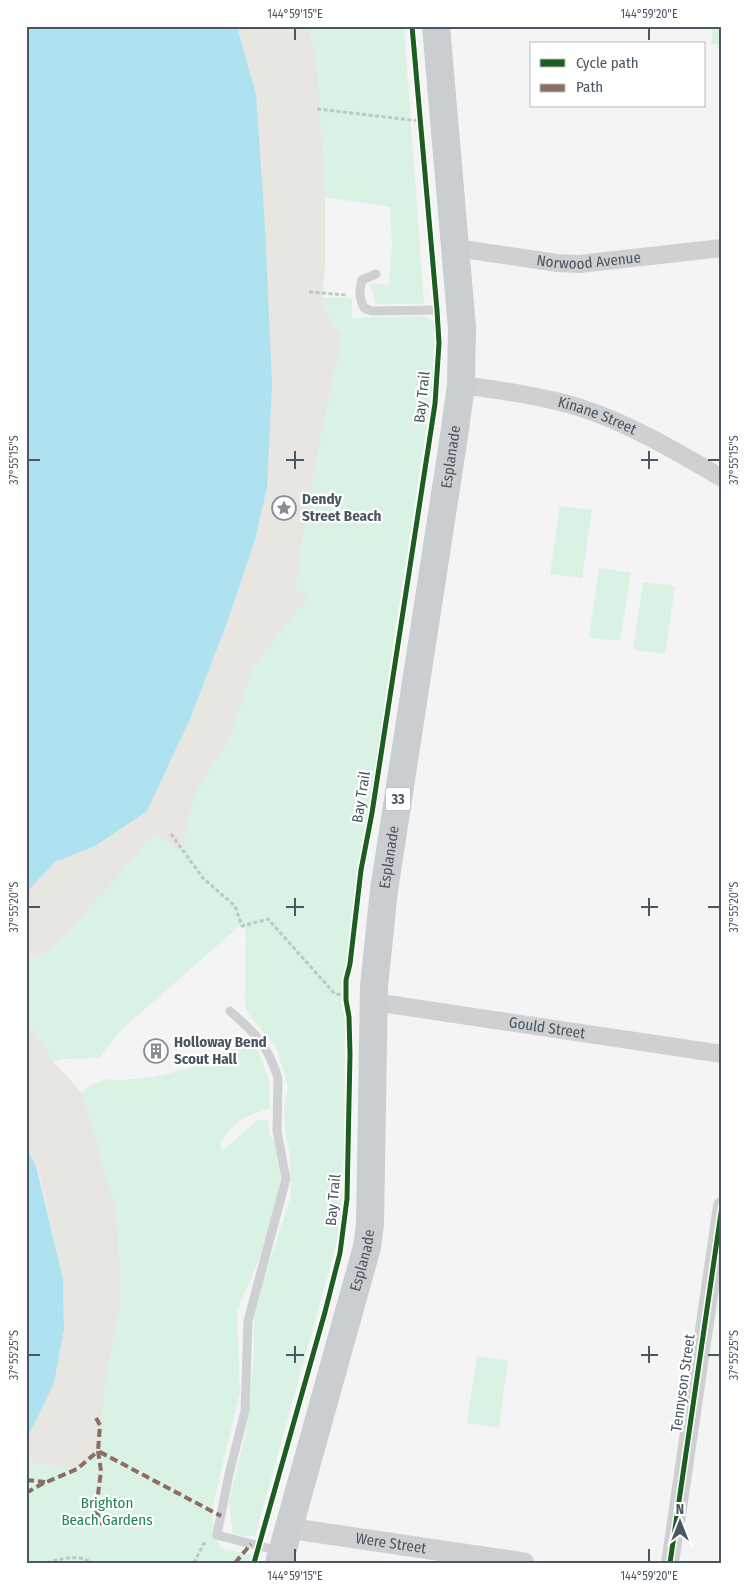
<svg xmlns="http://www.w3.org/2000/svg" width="748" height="1589" viewBox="0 0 748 1589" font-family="'Fira Sans Condensed',sans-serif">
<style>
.green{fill:#d9f2e3}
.sand{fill:#e7e6e1}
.water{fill:#aee2f0}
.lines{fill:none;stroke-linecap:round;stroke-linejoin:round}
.path{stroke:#bcc7c4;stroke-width:3;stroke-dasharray:4 2.5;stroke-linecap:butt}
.service{stroke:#ced0d2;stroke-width:9}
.minor{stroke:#ced0d2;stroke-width:18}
.tertiary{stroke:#ced0d2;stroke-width:21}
.primary{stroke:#caced1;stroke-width:28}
.quiet{stroke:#8d6e63;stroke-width:4;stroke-dasharray:8 4;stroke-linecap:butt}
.cycleway-casing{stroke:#fff;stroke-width:8}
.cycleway{stroke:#1b5e20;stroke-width:5}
.ticks{fill:none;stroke:#4a5661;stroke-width:2}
.labels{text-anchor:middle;stroke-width:4.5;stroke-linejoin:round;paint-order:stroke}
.shield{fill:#fff;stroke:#808990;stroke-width:1}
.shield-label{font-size:14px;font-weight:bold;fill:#4a5661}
.street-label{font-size:15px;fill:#4a5661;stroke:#fff}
.poi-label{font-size:15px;font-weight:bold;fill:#4a5661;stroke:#fff;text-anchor:start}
.park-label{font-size:15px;fill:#17864f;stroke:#fff}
.neatline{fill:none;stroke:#4a5661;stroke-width:2}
.ticks-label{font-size:12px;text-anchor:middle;fill:#4a5661}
</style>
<rect width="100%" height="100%" fill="#f4f4f4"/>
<path class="green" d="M309,26H404L424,304H376L370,283L389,285L392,244L390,207L325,197L312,39Z
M713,26H722V45L711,44Z
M323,297L352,298V318L424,316L434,321L433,377L434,378L390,664L372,795L357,866L346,965L342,978L341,1002L345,1021L344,1165L337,1242L255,1536H242L233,1534L229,1501L247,1428L254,1358V1310L291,1195L290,1155L285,1132L284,1108L288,1086L276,1047L247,1012L245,1000L246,929L238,927L120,1031L99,1058L61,1059L52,1062L26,1031V961L38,957L153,831L158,837L182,850L169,831L245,679L292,594L336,330L322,307Z
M560,506L592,510L582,578L550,574Z
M599,568L631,573L620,641L589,637Z
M643,582L675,586L665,654L633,650Z
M256,1045L269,1080L270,1108L243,1118L231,1128L221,1141V1152L258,1120H268L270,1135L275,1142L278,1160L281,1179L279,1189L260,1257L237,1311L240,1392L212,1509L213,1523L218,1543H220L219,1548L253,1555L251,1563H26V1462L77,1469L91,1124L82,1093L91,1085L108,1079L121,1080L154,1077L186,1069L220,1052Z
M477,1356L508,1360L499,1428L467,1423Z"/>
<path class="sand" d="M237,26H309L317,65L325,197V263L322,307L336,330L342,335C324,420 306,504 295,590L308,597L252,668L231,735L194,794L182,851L153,835L73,927L42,955L26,961V893L55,862L95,846L190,719L227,623L255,540L256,94Z
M26,1019L52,1060L82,1093L117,1214L120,1303L103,1392L101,1451L77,1469L26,1462V1441L54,1383L64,1330L63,1279L37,1165L26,1147Z"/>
<path class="water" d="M26,26H237L256,94L265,226L272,384L267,487L255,540L227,623L190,719L147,811L95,846L55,862L26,893Z
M26,1147L36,1165L63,1279L64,1330L54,1383L26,1441Z"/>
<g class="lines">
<path class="path" d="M317,109L421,121
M309,292L346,295
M171,834L203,878L235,906L242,926L268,919L335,994L346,995
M47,1563C62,1558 78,1554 93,1563
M194,1563L203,1545L206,1542"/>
<path class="service" d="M376,274L362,280C359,291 359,297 364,308L372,311L437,310
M230,1011C256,1034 267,1044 278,1078L277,1131L286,1179L248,1321L245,1411L229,1474L217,1535L279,1551"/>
<g class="minor">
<path id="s1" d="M456,248L557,263L579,264L722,248"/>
<path id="s2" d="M461,385C501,390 543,396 581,408C631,424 677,452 722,478"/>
<path id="s3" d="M374,1002L722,1054"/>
<path d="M670,1563L722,1206"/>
</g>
<path class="tertiary" id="s4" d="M288,1528L524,1563"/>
<path class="primary" id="s5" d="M279,1563L367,1247L370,1224L374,986L384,890L454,436L461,385L462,328L436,26"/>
<path class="quiet" d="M96,1418L100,1425L98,1451L221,1516
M98,1451L101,1471L96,1510L102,1525
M26,1480L45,1482
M26,1493L42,1484L77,1469L98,1451
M235,1563L251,1544"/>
<g class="cycleway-casing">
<path id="cycleway" d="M254,1563L325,1312L340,1253L347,1199L350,1054L349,1017L346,1000V980L350,964L361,870L372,813L435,404L439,343L437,310L412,26
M670,1563L722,1206"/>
</g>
<use href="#cycleway" class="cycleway"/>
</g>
<path class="ticks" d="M295,28V40M649,28V40M295,451V469M649,451V469M28,460H40M286,460H304M641,460H658M708,460H720M295,898V916M649,898V916M28,907H40M286,907H304M641,907H658M708,907H720M295,1346V1363M649,1346V1363M28,1355H40M286,1355H304M641,1355H658M708,1355H720M295,1549V1562M649,1549V1562"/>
<defs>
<g id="sight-ring" transform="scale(1.25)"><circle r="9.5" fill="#fff" stroke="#868d94" stroke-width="1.5"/><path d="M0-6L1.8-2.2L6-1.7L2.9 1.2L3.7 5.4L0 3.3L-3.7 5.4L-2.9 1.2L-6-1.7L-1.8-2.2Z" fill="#868d94"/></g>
<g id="building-ring" transform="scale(1.25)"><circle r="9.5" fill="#fff" stroke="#868d94" stroke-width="1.5"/><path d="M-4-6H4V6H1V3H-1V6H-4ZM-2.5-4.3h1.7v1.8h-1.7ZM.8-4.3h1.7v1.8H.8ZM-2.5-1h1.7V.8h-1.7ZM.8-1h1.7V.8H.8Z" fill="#868d94"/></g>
</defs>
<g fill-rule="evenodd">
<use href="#sight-ring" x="284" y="508"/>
<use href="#building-ring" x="156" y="1051"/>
</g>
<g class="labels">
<rect class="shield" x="385.5" y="787.5" width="25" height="23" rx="4"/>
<g class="shield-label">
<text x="398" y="804">33</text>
</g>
<g class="street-label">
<text dy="5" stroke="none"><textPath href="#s1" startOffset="134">Norwood Avenue</textPath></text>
<text transform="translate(422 397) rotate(-84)" y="5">Bay Trail</text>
<text dy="5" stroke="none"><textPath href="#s2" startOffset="140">Kinane Street</textPath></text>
<text dy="5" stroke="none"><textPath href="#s5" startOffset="1124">Esplanade</textPath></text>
<text transform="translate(361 797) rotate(-81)" y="5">Bay Trail</text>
<text dy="5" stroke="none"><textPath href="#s5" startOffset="719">Esplanade</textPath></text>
<text dy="5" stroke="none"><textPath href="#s3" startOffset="175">Gould Street</textPath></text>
<text transform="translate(333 1200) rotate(-85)" y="5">Bay Trail</text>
<text dy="5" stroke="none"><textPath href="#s5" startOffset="314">Esplanade</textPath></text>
<text transform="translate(683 1383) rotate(-82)" y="5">Tennyson Street</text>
<text dy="5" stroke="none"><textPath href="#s4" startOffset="104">Were Street</textPath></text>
</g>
<g class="poi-label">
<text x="302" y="504">Dendy<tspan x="302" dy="17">Street Beach</tspan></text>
<text x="174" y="1047">Holloway Bend<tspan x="174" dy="17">Scout Hall</tspan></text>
</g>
<g class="park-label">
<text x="107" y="1508">Brighton<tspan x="107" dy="17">Beach Gardens</tspan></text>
</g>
</g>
<rect width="748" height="1589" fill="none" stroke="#ffffff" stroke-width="55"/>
<rect x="530" y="42" width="175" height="65" fill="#ffffff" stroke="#b7bbc0"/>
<rect x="540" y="59" width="25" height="8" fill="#1b5e20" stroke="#b7bbc0"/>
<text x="576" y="68" font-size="15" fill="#4a5661">Cycle path</text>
<rect x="540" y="84" width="25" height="8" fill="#8d6e63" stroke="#b7bbc0"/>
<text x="576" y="92" font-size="15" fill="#4a5661">Path</text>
<g transform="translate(680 1522)" stroke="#ffffff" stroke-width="4" paint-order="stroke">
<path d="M0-4L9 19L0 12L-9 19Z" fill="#4a5661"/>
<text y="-8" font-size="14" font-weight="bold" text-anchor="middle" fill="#4a5661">N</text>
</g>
<rect x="28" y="28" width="692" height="1534" class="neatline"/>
<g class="ticks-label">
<text x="295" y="18">144°59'15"E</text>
<text x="649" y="18">144°59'20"E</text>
<text transform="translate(14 460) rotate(-90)" y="4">37°55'15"S</text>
<text transform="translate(734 460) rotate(-90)" y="4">37°55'15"S</text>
<text transform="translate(14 907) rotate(-90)" y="4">37°55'20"S</text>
<text transform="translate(734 907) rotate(-90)" y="4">37°55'20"S</text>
<text transform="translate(14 1355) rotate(-90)" y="4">37°55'25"S</text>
<text transform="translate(734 1355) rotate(-90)" y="4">37°55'25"S</text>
<text x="295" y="1580">144°59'15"E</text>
<text x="649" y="1580">144°59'20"E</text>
</g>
</svg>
